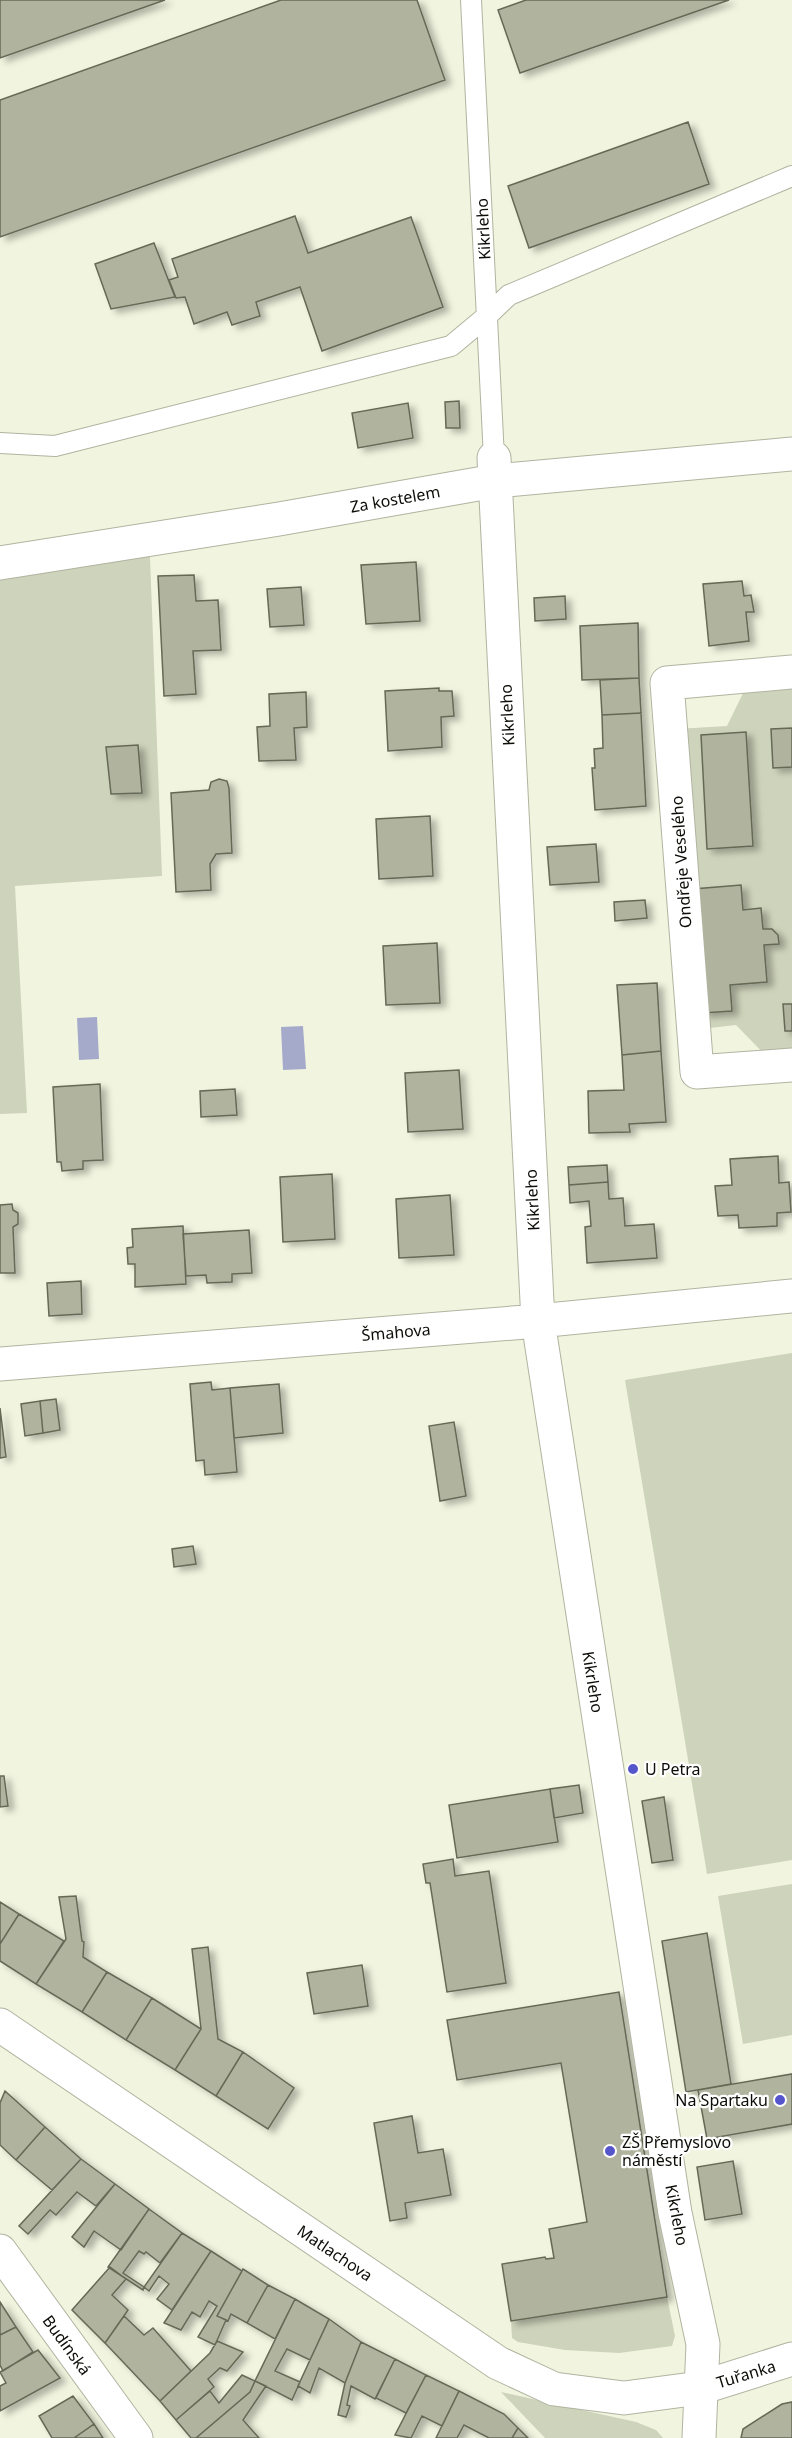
<svg xmlns="http://www.w3.org/2000/svg" width="792" height="2438" viewBox="0 0 792 2438" font-family="'Noto Sans',sans-serif">
<style>
.green{fill:#ced3bb}
.water{fill:#a5aacb}
.building{fill:#b0b49f;stroke:#656956;stroke-width:1.5;filter:url(#shadow)}
.lines{fill:none;stroke-linecap:round;stroke-linejoin:round}
.lane-casing{stroke:#b0b4a0;stroke-width:22}
.street-casing{stroke:#b0b4a0;stroke-width:35}
.secondary-casing{stroke:#b0b4a0;stroke-width:35}
.lane{stroke:#fff;stroke-width:20}
.street{stroke:#fff;stroke-width:33}
.secondary{stroke:#fff;stroke-width:33}
.poi-dot{fill:#55c;stroke:#fff;stroke-width:2}
.labels{text-anchor:middle;stroke-width:4.5;stroke-linejoin:round;paint-order:stroke}
.street-label{font-size:16px;fill:#0c0d07;stroke:#fff}
.poi-label{font-size:16px;fill:#0c0d07;stroke:#fff;text-anchor:start}
</style>
<defs>
<filter id="shadow"><feDropShadow dx="6" dy="4" stdDeviation="3" flood-color="#0004"/></filter>
</defs>
<rect width="100%" height="100%" fill="#f1f5df"/>
<path class="green" d="M149,531L162,876L15,886L27,1113L0,1114V549Z
M792,678V1057L769,1059L736,1025L693,1030L676,729L727,726L749,681Z
M792,1353V1860L707,1874L625,1380Z
M792,1884V2035L743,2044L718,1896Z
M667,2297L675,2336L672,2346L619,2353L565,2350L518,2342L512,2338L511,2321Z
M501,2392L636,2422L656,2430L663,2438H545Z"/>
<path class="water" d="M97,1017L99,1059L79,1060L77,1018Z
M303,1026L306,1069L283,1070L281,1027Z"/>
<path class="building" d="M0,0H165L0,58Z
M281,0H417L445,80L0,237V100Z
M526,0H729L520,73L498,10Z
M688,122L709,184L529,248L508,186Z
M295,216L308,253L411,217L443,307L322,351L300,287L256,302L260,316L232,325L227,312L194,324L185,297L176,298L169,280L178,277L172,259Z
M154,243L175,297L111,309L95,264Z
M459,401L460,428H446L445,402Z
M408,403L413,438L358,448L352,413Z
M416,562L420,621L366,624L361,565Z
M194,575L196,601L218,600L221,650L193,651L196,694L164,696L158,576Z
M742,581L744,596L751,595L754,612H746L749,641L709,646L703,584Z
M301,587L304,625L270,627L267,589Z
M565,596L566,619L535,621L534,598Z
M638,623L639,678L582,680L580,626Z
M639,678L641,713L602,715L600,680Z
M439,688V691H452L454,716L441,717L442,747L388,751L385,691Z
M306,692L307,727L294,728L296,760L259,761L257,727L270,726L269,694Z
M641,713L646,806L595,810L592,768H595L594,749L603,748L602,715Z
M792,728V767L773,768L771,729Z
M746,732L753,846L707,849L701,735Z
M138,745L142,793L111,794L106,747Z
M219,779L227,781L229,788L232,853L216,854L210,864L211,890L176,892L171,793L209,790L211,782Z
M430,816L433,876L379,879L376,819Z
M596,844L599,882L550,885L547,847Z
M741,885L743,910L761,908L763,929H772L778,935L779,944L764,945L767,982L730,985L732,1011L703,1013L693,889Z
M645,900L647,918L615,921L614,902Z
M437,943L440,1003L386,1005L383,946Z
M657,983L661,1051L622,1055L617,985Z
M783,1004H792V1031H785Z
M661,1051L666,1122L629,1124L630,1132L589,1133L588,1091L624,1090L622,1055Z
M459,1070L463,1129L408,1132L405,1073Z
M100,1084L103,1160L83,1161V1169L62,1171L61,1162H57L53,1087Z
M235,1089L237,1115L201,1117L200,1091Z
M778,1156L779,1183L789,1182L791,1212L777,1213V1226L739,1228L738,1215L718,1216L715,1186L732,1185L730,1159Z
M607,1165L608,1182L569,1185L568,1167Z
M332,1174L335,1239L283,1242L280,1177Z
M608,1182L609,1199L623,1198L625,1226L654,1224L657,1258L587,1263L585,1227L591,1226L589,1201L570,1203L569,1185Z
M450,1195L454,1255L399,1258L396,1199Z
M12,1204L13,1210L18,1213V1224L13,1227L15,1273H0V1205Z
M183,1226L186,1284L135,1287V1264H128L127,1248L133,1247L132,1229Z
M249,1230L252,1273L232,1274V1282L207,1283L206,1275L186,1276L183,1234Z
M81,1281L82,1314L49,1316L47,1283Z
M211,1382L212,1390L230,1388L237,1472L205,1475L204,1460L196,1461L190,1384Z
M279,1384L283,1433L234,1438L230,1388Z
M56,1399L60,1430L43,1433L40,1401Z
M40,1401L43,1433L25,1436L21,1404Z
M0,1408L6,1457L0,1458Z
M454,1422L466,1496L440,1501L429,1426Z
M193,1546L196,1564L174,1567L172,1549Z
M0,1776H4L8,1806L0,1807Z
M579,1785L583,1813L554,1818L550,1789Z
M550,1789L558,1842L457,1858L449,1805Z
M664,1797L673,1860L652,1863L642,1801Z
M453,1859L455,1876L489,1871L506,1983L447,1992L430,1883H426L423,1864Z
M76,1896L82,1941L84,1942L83,1957L107,1972L82,2012L36,1984L66,1939L59,1897Z
M0,1902L19,1914L0,1944Z
M19,1914L64,1941L36,1984L0,1961V1944Z
M707,1933L731,2084L686,2092L662,1941Z
M208,1947L218,2039L243,2052L216,2096L175,2070L201,2029L192,1949Z
M362,1965L368,2006L314,2014L307,1973Z
M107,1972L152,1998L126,2040L82,2012Z
M619,1992L667,2297L511,2321L502,2264L545,2257L546,2259L554,2258L549,2229L587,2222L561,2063L457,2080L447,2020Z
M152,1998L201,2029L175,2070L126,2040Z
M243,2052L294,2088L268,2129L216,2096Z
M792,2074V2124L707,2139L698,2090Z
M5,2091L45,2127L16,2160L0,2145V2103Z
M412,2116L418,2153L443,2149L451,2195L405,2203L407,2218L390,2221L374,2123Z
M45,2127L81,2159L52,2190L16,2160Z
M81,2159L115,2184L96,2206L77,2192L56,2215L50,2210L28,2234L19,2226Z
M733,2161L742,2214L705,2220L697,2167Z
M115,2184L149,2209L121,2250L94,2231L84,2247L72,2237Z
M149,2209L182,2233L160,2263L146,2252L144,2254L139,2251L123,2273L144,2287L143,2290L108,2267Z
M182,2233L211,2251L172,2310L157,2299L169,2284L159,2276L149,2291L144,2287Z
M211,2251L242,2271L217,2316L226,2320L215,2345L198,2337L217,2306L209,2301L200,2317L192,2312L181,2330L164,2323Z
M110,2267L126,2279L112,2295L128,2310L105,2343L72,2310Z
M243,2269L268,2285L247,2323L231,2314L228,2321L217,2316Z
M268,2285L295,2299L275,2339L247,2323Z
M295,2299L329,2319L310,2360L287,2349L275,2371L300,2382L292,2400L255,2381Z
M0,2302L16,2327L0,2335Z
M124,2316L144,2335L153,2328L191,2371L160,2401L105,2343Z
M329,2319L361,2342L345,2383L319,2368L310,2393L298,2386Z
M16,2327L33,2352L3,2371L0,2365V2335Z
M217,2341L243,2352L227,2371L220,2368L208,2379L214,2387L176,2420L160,2401L210,2353Z
M361,2342L395,2359L375,2399L351,2386L347,2405L350,2406L346,2417L338,2415L345,2383Z
M38,2350L60,2378L0,2411V2386L6,2383L0,2372Z
M395,2359L426,2375L406,2413L376,2398Z
M242,2375L255,2381L250,2392L196,2438H191L176,2420L210,2391L219,2403Z
M426,2375L459,2391L442,2426L422,2416L411,2438L395,2435Z
M255,2381L266,2386L243,2420L259,2438H196L250,2392Z
M459,2391L504,2414L518,2428L512,2438H489L464,2425L457,2438H436Z
M73,2396L94,2424L74,2438H52L39,2416Z
M792,2402V2438H741L743,2429L782,2404Z
M94,2424L103,2438H74Z
M518,2428L528,2438H512Z"/>
<g class="lines">
<g class="lane-casing">
<path id="lane" d="M471,0L494,458
M0,443L55,446L451,346L487,316L509,295L792,176"/>
</g>
<g class="street-casing">
<path id="street" d="M494,458L538,1321L675,2213L703,2344L699,2438
M0,563L279,519L495,481L792,454
M792,672L667,683L697,1072L792,1065
M0,1364L538,1321L792,1296
M0,2251L136,2438"/>
</g>
<g class="secondary-casing">
<path id="secondary" d="M0,2025L498,2363L554,2389L624,2398L700,2388L792,2359"/>
</g>
<use href="#lane" class="lane"/>
<use href="#street" class="street"/>
<use href="#secondary" class="secondary"/>
</g>
<g class="poi-dot">
<circle cx="633" cy="1769" r="6"/>
<circle cx="780" cy="2100" r="6"/>
<circle cx="610" cy="2151" r="6"/>
</g>
<g class="labels">
<g class="street-label">
<text transform="translate(483 229) rotate(-93)" y="6">Kikrleho</text>
<text transform="translate(395 499) rotate(-10)" y="6">Za kostelem</text>
<text transform="translate(507 715) rotate(-93)" y="6">Kikrleho</text>
<text transform="translate(681 862) rotate(-94)" y="6">Ondřeje Veselého</text>
<text transform="translate(532 1200) rotate(-93)" y="6">Kikrleho</text>
<text transform="translate(396 1332) rotate(-5)" y="6">Šmahova</text>
<text transform="translate(593 1682) rotate(81)" y="6">Kikrleho</text>
<text transform="translate(677 2215) rotate(79)" y="6">Kikrleho</text>
<text transform="translate(335 2253) rotate(34)" y="6">Matlachova</text>
<text transform="translate(67 2345) rotate(54)" y="6">Budínská</text>
<text transform="translate(746 2374) rotate(-17)" y="6">Tuřanka</text>
</g>
<g class="poi-label">
<text x="645" y="1775">U Petra</text>
<text x="768" y="2106" text-anchor="end">Na Spartaku</text>
<text x="622" y="2148">ZŠ Přemyslovo<tspan x="622" dy="18">náměstí</tspan></text>
</g>
</g>
</svg>
